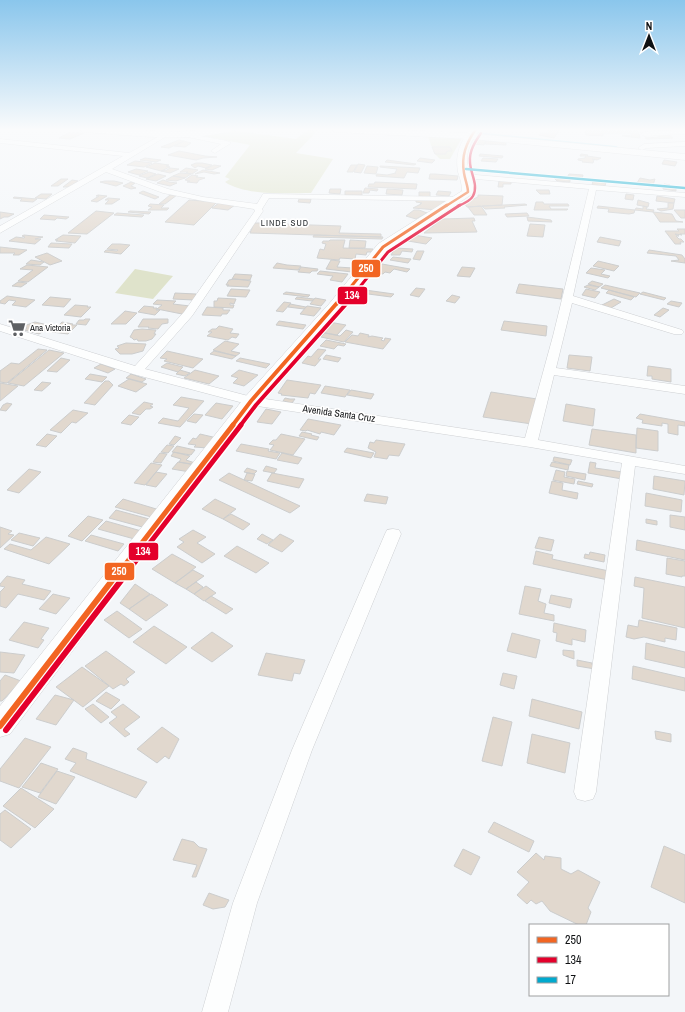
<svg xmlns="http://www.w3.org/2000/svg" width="685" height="1012" viewBox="0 0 685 1012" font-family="'Archivo Narrow',sans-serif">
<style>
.green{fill:#dfe3cb}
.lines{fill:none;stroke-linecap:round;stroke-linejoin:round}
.canal{fill:#9ee0f3;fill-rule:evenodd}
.building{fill:#e1d8ce;stroke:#cccdcd}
.minor-casing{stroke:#ced0d3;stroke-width:1}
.tertiary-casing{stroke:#ced0d3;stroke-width:1}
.secondary-casing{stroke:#ced0d3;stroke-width:1}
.minor{fill:#fdfefe;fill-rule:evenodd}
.tertiary{fill:#fdfefe;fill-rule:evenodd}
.secondary{fill:#fdfefe;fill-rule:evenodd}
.bus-1-far4-casing{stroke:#fff;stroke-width:4}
.bus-1-far3-casing{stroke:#fff;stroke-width:5}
.bus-1-far2-casing{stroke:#fff;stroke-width:6}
.bus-1-far1-casing{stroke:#fff;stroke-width:8}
.bus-1-casing{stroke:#fff;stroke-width:9}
.bus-2-far4-casing{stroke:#fff;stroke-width:4}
.bus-2-far3-casing{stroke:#fff;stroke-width:5}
.bus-2-far2-casing{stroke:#fff;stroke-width:6}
.bus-2-far1-casing{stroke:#fff;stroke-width:8}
.bus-2-casing{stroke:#fff;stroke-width:9}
.bus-3-casing{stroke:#fff;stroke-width:4}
.bus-1-far4{stroke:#f26522;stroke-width:2.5}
.bus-1-far3{stroke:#f26522;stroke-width:3}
.bus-1-far2{stroke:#f26522;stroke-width:4}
.bus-1-far1{stroke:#f26522;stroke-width:5}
.bus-1{stroke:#f26522;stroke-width:6}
.bus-2-far4{stroke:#e4002b;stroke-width:2.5}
.bus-2-far3{stroke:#e4002b;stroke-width:3}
.bus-2-far2{stroke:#e4002b;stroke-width:4}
.bus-2-far1{stroke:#e4002b;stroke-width:5}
.bus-2{stroke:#e4002b;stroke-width:6}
.bus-3{stroke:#00a9ce;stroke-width:2.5}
.labels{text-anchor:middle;stroke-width:3.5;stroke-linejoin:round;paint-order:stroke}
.far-neighbourhood-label{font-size:9px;letter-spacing:1px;fill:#2a2f33;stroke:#fff}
.far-poi-label{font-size:9px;fill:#0f1113;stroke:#fff;text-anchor:start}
.street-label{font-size:10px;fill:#0f1113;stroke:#fff}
.line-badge{stroke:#fff;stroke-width:1.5}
.badge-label{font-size:11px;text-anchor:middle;font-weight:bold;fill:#fff}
</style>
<rect width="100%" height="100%" fill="#f3f6f9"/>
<path class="green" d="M309,129H319L296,153L333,159L311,193C288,193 245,196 225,182L230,179L225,177L250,145L198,135L231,130L296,139Z
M427,134L462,138L450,159H440L434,153Z
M135,269L173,276L153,299L115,293Z"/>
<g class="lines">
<path class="canal" d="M360,129H398L399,130L395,132L364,131Z
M476,132L616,146L620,148L616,150L479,136H476Z"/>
</g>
<path class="building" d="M554,129H560L554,138L539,135L541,133H547L549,130H552Z
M585,131H638L640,138L622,136L623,135L632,136L631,133H603V136L586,135Z
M70,132L84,133L70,139L59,138Z
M667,134L673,138L647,139L645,138L660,137L656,135Z
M476,139L486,140L484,145L473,144Z
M179,140L184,141L169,148L161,147Z
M184,141L191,143L185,147L174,146Z
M486,141L506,142V145L485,144Z
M432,147H450L452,151H448L446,152V154H435Z
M179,151L205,156L217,157L203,158L196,160L168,155Z
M480,154L503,156L502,158L479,156Z
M581,154L588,155L587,156L601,158L597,160L592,159L594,160L593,163L582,162L583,161L578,160V159L585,158L586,156H580Z
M145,158L161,160L156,162L140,160Z
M420,158L435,160L432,163L417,161Z
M483,158L498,159L496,162L481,161Z
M387,160L416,164L414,165L385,162Z
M664,160L677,162L675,166L662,164Z
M135,161L144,162L152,163L144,167L127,165Z
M155,163L169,165L166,166L170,167L161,171L146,167Z
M196,163H202L212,165L206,168L198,166L195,168L191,165Z
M358,164L365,165L361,173L354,172Z
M214,165L221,166L212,170L205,169Z
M351,165H357L353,172H347Z
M367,166L378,167L376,174L364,173Z
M380,166L420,168L418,173L407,172L404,178L376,176L377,174L387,175L396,173H395L397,169L380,167Z
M170,168L179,169L170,173L161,171L167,170Z
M186,168L198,170L192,174L186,173L188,172H180Z
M136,169L148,171L139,175L128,172Z
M203,170L220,173L214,174L204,172L195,174Z
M149,172L156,174L147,178L139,176Z
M180,173L191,174L185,178L173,176Z
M158,174L166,176L156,181L146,179Z
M430,174H435L458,176L457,180L429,179Z
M569,174L583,175L582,179L579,180L567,178Z
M192,175L198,176L196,177L205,178L199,180L197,183L187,182L190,181L185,180Z
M173,176L185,178L176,181L166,180Z
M555,176L567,177L570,180V182L557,181L554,178Z
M640,178L650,180L655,179L653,185L637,183Z
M61,179H68L58,186H51Z
M72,180L78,181L69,187H63Z
M163,180L169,182L177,183L170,186L157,183Z
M105,181H114L123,183L116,186L100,182Z
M499,181H511V184H503V187H498Z
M593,181L606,182L605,186L592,185Z
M131,182L135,183L131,186L136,188L131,189L123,186Z
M375,182L417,184L416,189L368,187L369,184H374Z
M664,184L670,185L669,188L676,189V191L663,189Z
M365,188L378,189L377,191L370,190L369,193H363Z
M330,189H341L340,194L329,193Z
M387,189L403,190L402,195L386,194Z
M536,190H549L550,194H540Z
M143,191L159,197L155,199L139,193Z
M345,191H362V195H345Z
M438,191L451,192L449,196L436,195Z
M419,192H430V197L419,196Z
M41,194H52L46,199L35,198Z
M626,194L634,195L633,200L625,199Z
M98,195L107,196L97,202L91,201L99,196H96Z
M170,195H177L165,204H159Z
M478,195L503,196L502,205L467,207L464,203L478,197Z
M657,196L675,199L674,203L656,201Z
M14,197L37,199L33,202L20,201L22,199L13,198Z
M108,198L120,199L112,204H105L109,200H105Z
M299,199H311L310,203L298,202Z
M189,200L217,202L194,225L165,222Z
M416,200H439L446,202L437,210L413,208L421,204H420L422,203L416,202Z
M638,200L649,203L648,207L637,205Z
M536,202H543L544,204H568L569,206H549L551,209H568L567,210H534Z
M219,203L235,205L228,210L212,208Z
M668,203H674L673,209L661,211L657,209L668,208Z
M150,204L164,205L161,208H169L167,210H148L152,207L148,206Z
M525,204L527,205L504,207L505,208L485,209L482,206Z
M481,206L487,215H474L468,207Z
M598,206L635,210L634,213L629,214L608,212L609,209L597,208Z
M643,206L647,207L646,209L654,210L653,212L635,210L636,208L643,209Z
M414,210H419L427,213L416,219L406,216Z
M674,210H685V218H681Z
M96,211L114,213L87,234L68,233Z
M130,211L151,212L149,214L128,212Z
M0,212L14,214L8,217H4L0,219Z
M653,212L672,214L676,221L683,222H660Z
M117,213L144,215L142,217L114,215Z
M527,213L529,216L507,217L505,214Z
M44,215L69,217L66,219L57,218L55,220L40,219Z
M527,217L551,220L552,222L528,221Z
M474,218L475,221H472L477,232L424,233L442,219Z
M254,223H264L263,226L283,227V224L341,226L339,233L381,234V237L250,233Z
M530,224L545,225L543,237L527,236Z
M677,229H685V234H680L682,235L675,234L679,236H676L679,239H681L684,242H680L681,244H675L665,231H679Z
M24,235L43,237L35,239H41L35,244L9,241L16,237L24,238L25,237L22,236Z
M63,235L81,236L75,243L56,241L58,240H55Z
M314,235L383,237L382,239L313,237Z
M414,235L432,238L426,244L408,241Z
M600,237L621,241L619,246L597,242Z
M330,240H345L343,248L373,249V252H367L366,255L356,254L355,259L340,258L339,260L317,258L320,249L324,250L326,244L322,243L323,241H329Z
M350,240L366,241L365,248H349Z
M51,243L72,244L69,248L48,247Z
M112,244H120L130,245L121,254L104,252L106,250L117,251L118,250L107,249Z
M0,247L27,250L19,255H13L15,253H0Z
M395,248L413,249L412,252L402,251L400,255H391Z
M649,250L682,255L685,259V263L671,261L679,260L676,256L647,253Z
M417,251H424L420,260L413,259Z
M47,253L62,261L50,265L35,257Z
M393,257L411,259L408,263L390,260Z
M31,260L44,262L40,265L26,264Z
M331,260L340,261L337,267L353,268L352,272L326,269Z
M598,261L619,266L614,271L593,266Z
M277,263L287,265L301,266L298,270L273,268Z
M382,264L410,269L407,272L394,269L390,273L385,272L383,274L374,272Z
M27,265L48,267L28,282L18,281L33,270L20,269Z
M301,267L318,269L317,271H312L310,273L298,272Z
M462,267L475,268L470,277L457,276Z
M591,268L605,270L601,274L610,276L608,278L586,273Z
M320,271L348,274L342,282L330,280L333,276L317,274Z
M235,274L252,275L250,280L232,279Z
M234,279L244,280L251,281L248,287L227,286L229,285H226L229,280Z
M592,281L603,284L599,287L588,284Z
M18,282L27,283L21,287L12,286Z
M519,284L563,289L561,299L516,293Z
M588,285L599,287L595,290L584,287Z
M605,285L640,293L636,297L601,288Z
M358,286L367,288L365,290L394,294L391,297L353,292Z
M416,288L425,289L419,297L410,295Z
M231,289L250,290L246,297L227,296Z
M586,289L600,292L595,298L582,295Z
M609,290L634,297L631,300L606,293Z
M286,292L310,295L308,297L283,294Z
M643,292L666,298L664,300L640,294Z
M175,293L196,294L194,300L173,299Z
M452,295L460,297L455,303L446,301Z
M7,296L35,300L26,307L12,305L16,301L9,300L5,304L0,303V301Z
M50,297L71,299L64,307L42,305Z
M297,297L314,299L312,301L295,299Z
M218,298L236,299L234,304L230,303V305H234L233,308L214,307V301H217Z
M315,298L326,300L321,306L310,304Z
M614,299L621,302L611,308L602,305Z
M157,300L176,301L173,304L190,306L182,314L157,309L162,305L153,304Z
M671,301L682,303L679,307L667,304Z
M284,302L291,303L283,312L276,311Z
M290,304L306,307L304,309L288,307Z
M75,305L88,306L87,307H91L81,317L64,315Z
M144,306L154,307L153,308H157L156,310H160L155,315L138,312Z
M307,306L321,308L314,316L300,314Z
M207,307L223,308V310H230L227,314H222L221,316L202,315Z
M663,308L669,310L660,317L654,315Z
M125,311L137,313L126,324H111Z
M85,319H90L86,325L76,324L79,320H84Z
M143,319H168V323L162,324L158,329L148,328L149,327H138Z
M279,321L306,325L303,329L276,325Z
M504,321L547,326L546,336L501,330Z
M35,322L52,326L39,334L24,330L27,328L21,327Z
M62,322L73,324L72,325H77L68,334L52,332Z
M329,322L346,325L337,335L320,332Z
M219,326L233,329L230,333L239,334L236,338L232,337L228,340L207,336L212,332H208L212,329H216Z
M142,329L156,330L154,334H156L152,339L146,341H138L137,339L134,340L132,338L130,337L134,330Z
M346,330L353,332L344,342L321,337L325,333L340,336Z
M360,333L369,335L368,337L372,336L383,338L381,340L384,341L385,338L391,339L383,349L345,342L352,335L358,336Z
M326,340L346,344L344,346L338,345L334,349L320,346Z
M225,341L239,344L231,351L240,353L236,356L213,350Z
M126,343L146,344L143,351L132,354H120L115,349L119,348L117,346Z
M38,349L47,350L7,383L0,382V371L11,363L19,364Z
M318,349L326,350L318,359H321L315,366L302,363L308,356L311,357Z
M49,350L64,353L24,386L8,383Z
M167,351L203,359L193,368L164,361L167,359L160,358Z
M214,351L236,356L232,359L210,354Z
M326,355L341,358L338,362L323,359Z
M569,355L592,357L590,371L567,368Z
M61,358L70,360L57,372L47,371Z
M240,358L270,364L266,368L236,361Z
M167,363L183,367L178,372L161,367Z
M101,364L115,369L108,373L94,368Z
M648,366L671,369V382L652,379V376H647Z
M180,370L190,373L185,376L176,374Z
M195,370L219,376L209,384L184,378Z
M239,370L258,375L244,386L233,383L238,378L231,376Z
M90,374L107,377L102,382L85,379Z
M131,374L146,379L142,382L126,378Z
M129,379L147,384L136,392L118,386Z
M287,380L321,385L315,394L310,393L308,398L281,395L282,394L278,393Z
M105,381H109L113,385L95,405L84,403Z
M42,382L51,383L42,391L34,390Z
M0,383L18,386L0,401Z
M325,386L350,390L345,397L321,393Z
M351,390L374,394L371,399L347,395Z
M491,392L537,399L532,424L483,417Z
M181,397L204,401L180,427L158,423L163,418L178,421L189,408L173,405Z
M285,398L290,399H295L292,403L283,401Z
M144,402L153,404L150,406L153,407L150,409H146L140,415L132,413Z
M7,403L12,404L6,411L0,410L3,405Z
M216,403L233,406L222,419L205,415Z
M566,404L595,409L593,426L563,421Z
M266,409L281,412L272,424L257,422Z
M73,410L88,413L76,423L72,422L61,433L50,430Z
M194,414L203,415L196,423L187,421Z
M640,414L685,422V426L678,425V435L668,433V424L662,423V426L642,423L643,420L636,418Z
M129,415L139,417L131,425L121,423Z
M308,419L341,425L334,435L321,432L320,434L307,430L306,431L300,430Z
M637,428L658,431V451L636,448Z
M592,429L636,435V453L589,445Z
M302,432L312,434L311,435L319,437L317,440L299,436Z
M47,434L57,436L46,447L36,445Z
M200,434L217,438L208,448L194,447L196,445L188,444L193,438L196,439Z
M281,434L305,439L293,455L270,450L274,445L269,444L273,440H276Z
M175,436L181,438L174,445L169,444Z
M376,440L405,444L399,456L389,455L387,459L374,457L376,452L368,448L370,442L374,443Z
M241,444L269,449L268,451L280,453L276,459L236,451Z
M167,445L174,446L168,453L161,452Z
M177,446L195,450L191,455L172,452Z
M347,448L374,453L371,458L344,452Z
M174,452L190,456L186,460L198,464L197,465L179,462L181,459L171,456Z
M160,453L167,454L161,463L153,462Z
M282,453L302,458L298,464L277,460Z
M554,457L572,460L570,465L553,461Z
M178,462L196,465L190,472L172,469Z
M552,462L569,465L568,470L550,466Z
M590,462L596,463L595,468L623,472L622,479L588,473Z
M151,463L162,465L145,485L134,483Z
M266,466L277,469L274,473L263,471Z
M247,468L257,471L254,474L244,472Z
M29,469L41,472L19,493L7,490Z
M556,470L565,472L564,477L575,479L574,484L553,480Z
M567,471L586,474L585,480L566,476Z
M156,472L167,474L156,487L146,485Z
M229,473L300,506L290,513L219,480Z
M247,473L255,474L252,481L244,480Z
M272,473L304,479L299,488L267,481Z
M654,476L685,481L684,495L653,489Z
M552,481L563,483L562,490L578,493L577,499L549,493Z
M578,481L593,484L592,487L577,484Z
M646,493L682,500L681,512L645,506Z
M367,494L388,497L386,504L364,501Z
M123,499L163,511L155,518L115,507Z
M215,499L236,509L223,519L202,509Z
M116,510L153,520L146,528L109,518Z
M231,514L250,524L243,530L223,519Z
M670,515L685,517V530L670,527Z
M88,516L103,520L82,541L68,536Z
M646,519L657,521V525L646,523Z
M106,521L145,532L138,540L98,529Z
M0,527L12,531L8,534L14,535L0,548Z
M193,530L206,537L197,543L215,554L202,563L177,547L184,542L179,539Z
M19,533L40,538L33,546L11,540Z
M262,534L273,540L267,544L257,539Z
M280,534L294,541L282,552L268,545Z
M91,535L124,544L118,551L85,541Z
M46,537L70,544L49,564L4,549L10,544L31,550Z
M539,537L554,540L551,551L535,548Z
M637,540L685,550V560L636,550Z
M237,546L269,563L256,573L224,556Z
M536,551L553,555L552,559L609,571L608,580L533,564Z
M590,552L605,555L604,562L584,558L585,554L589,555Z
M172,554L196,567L175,583L152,569Z
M667,558L685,561V576H682V577L666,574Z
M193,570L204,576L186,589L175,583Z
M7,576L25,580L22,584L51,591L44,600L18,594L6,608L0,606V592L5,587L0,586V584Z
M635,577L685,587V628L642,618L644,588L634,586Z
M196,582L203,587L194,594L186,589Z
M135,584L150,594L129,609L120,603Z
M206,586L216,593L204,601L194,594Z
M525,586L541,589L538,601L546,604L544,613L554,615V621L519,614Z
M53,594L70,598L56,614L39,609Z
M151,594L168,605L146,621L129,609Z
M551,595L572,599L570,608L549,603Z
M211,596L233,609L226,614L205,601Z
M117,611L142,629L129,638L104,620Z
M639,620L677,628L676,640L665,638V642L644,637L634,639L626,637L628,625L638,627Z
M24,622L49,628L41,639L44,640L38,648L9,640Z
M554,623L586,630L585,642L572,639V645L556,641L557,633L553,632Z
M154,626L187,647L166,664L133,642Z
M212,632L233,646L212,662L191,648Z
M512,633L540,640L536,658L507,651Z
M646,643L685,652V668L645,659Z
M563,650L574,651V659L563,655Z
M106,651L135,672L126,679L129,682L124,686L121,684L113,689L85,666Z
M0,652L25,655L14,673L0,672Z
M266,653L305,660L300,674L294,673L292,681L258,675Z
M577,660L592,663V665H595V669L577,666Z
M633,666L685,678V691L632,679Z
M82,667L109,686L83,707L56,687Z
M503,673L517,676L514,689L500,685Z
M5,675L21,681L2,701H0V681Z
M106,692L120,700L111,709L96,701Z
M55,695L74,700L56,725L36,719Z
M532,699L582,712L579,729L529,716Z
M93,704L109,717L101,723L85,709Z
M123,704L140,717L124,729L130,734L125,737L109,723L117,717L111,712Z
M493,717L512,722L502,766L482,761Z
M162,727L179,739L169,759L165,756L157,763L137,749Z
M655,731L671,734V742L656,739Z
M532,734L570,743L565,773L527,763Z
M25,738L51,747L19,788L0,781V769Z
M73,748L87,753L86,759L147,782L136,798L70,771L76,763L65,759Z
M41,763L58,769L40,793L22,787Z
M57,771L75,777L56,804L38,797Z
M21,788L54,809L35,828L3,806Z
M5,810L31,829L11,848L0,840V814Z
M494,822L534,841L529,852L488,832Z
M182,839L194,842L199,847L207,849L196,877H192L197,865L173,860Z
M664,846L685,855V903L651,887Z
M463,849L480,857L471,875L454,866Z
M536,853L544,860L545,856L561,858V869L571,874L578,870L600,882L588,908L591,912L586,925H579L550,911L542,901L536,904L531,900L527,904L517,895L529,882L517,872Z
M209,893L229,900L225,907L213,909L203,905Z"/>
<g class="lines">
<g class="minor-casing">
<path id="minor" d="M685,130V134L644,136L641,134L644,132Z
M165,133L170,134L112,169L168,189L203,197L257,204L263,194H266L459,197L463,199L459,201L269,198L262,209L263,211L192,316L145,369L252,397L525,438L553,336L589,189L465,178L461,176L465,174L685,193V197L596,190L573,296L682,330L684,332L682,334H674L572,303L556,368L685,386V394L554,375L538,440L685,466V474L635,466L596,792L593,799L585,801L577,799L574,792L622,463L530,447L251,405L133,374L0,331V324L135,366L184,312L255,211L254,209L203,201L163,193L106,172L0,233V226L123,156L0,143V139L129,153Z
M185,133L227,141L231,143L215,153L211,151L221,144L183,136L182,135Z
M685,142V146L646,148L642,150L638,148L644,144Z
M393,529L399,530L401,534L312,750L257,903L228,1012H202L233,903L292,750L385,534L387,530Z"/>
</g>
<g class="tertiary-casing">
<path id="tertiary" d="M79,129C108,124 144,132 174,132C193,132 214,126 232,129L231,131C183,143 132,135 83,132Z
M331,129H375L470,133L474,136L470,139L335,132Z"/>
</g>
<g class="secondary-casing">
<path id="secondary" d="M471,129H480L477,134L685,154V160L473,139C469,146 467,153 467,160C467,170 477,186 472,194L388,250L339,310L257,405L10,734L0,737V706L245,397L329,304L378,244L462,191C462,184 460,178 458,172C455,154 460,142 471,129Z"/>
</g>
<use href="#minor" class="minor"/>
<use href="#tertiary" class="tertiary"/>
<use href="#secondary" class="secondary"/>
<g class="bus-1-far4-casing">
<path id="bus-1-far4" d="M446,206L468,192C468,186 465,180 464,173C461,156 466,143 476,129"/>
</g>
<g class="bus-1-far3-casing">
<path id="bus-1-far3" d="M337,304L383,247L447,205"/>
</g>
<g class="bus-1-far2-casing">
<path id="bus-1-far2" d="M232,426L251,401L337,303"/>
</g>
<g class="bus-1-far1-casing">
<path id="bus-1-far1" d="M114,579L233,425"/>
</g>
<g class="bus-1-casing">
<path id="bus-1" d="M0,726L114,578"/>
</g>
<g class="bus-2-far4-casing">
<path id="bus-2-far4" d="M458,206C463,204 471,200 473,196C479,185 470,173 470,162C469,151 475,142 481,133"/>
</g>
<g class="bus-2-far3-casing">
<path id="bus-2-far3" d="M346,304L388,252L460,205"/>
</g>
<g class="bus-2-far2-casing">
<path id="bus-2-far2" d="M240,426L256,405L347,303"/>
</g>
<g class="bus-2-far1-casing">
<path id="bus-2-far1" d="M122,579L241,425"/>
</g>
<g class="bus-2-casing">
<path id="bus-2" d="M6,730L123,578"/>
</g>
<g class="bus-3-casing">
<path id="bus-3" d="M466,169L685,188"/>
</g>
<use href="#bus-1-far4" class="bus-1-far4"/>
<use href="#bus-1-far3" class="bus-1-far3"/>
<use href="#bus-1-far2" class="bus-1-far2"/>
<use href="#bus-1-far1" class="bus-1-far1"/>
<use href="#bus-1" class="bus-1"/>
<use href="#bus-2-far4" class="bus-2-far4"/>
<use href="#bus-2-far3" class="bus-2-far3"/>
<use href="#bus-2-far2" class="bus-2-far2"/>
<use href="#bus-2-far1" class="bus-2-far1"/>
<use href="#bus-2" class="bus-2"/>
<use href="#bus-3" class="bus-3"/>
</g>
<linearGradient id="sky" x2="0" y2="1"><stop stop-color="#8ac6ec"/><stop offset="0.48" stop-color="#fafbfc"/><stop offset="1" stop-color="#fafbfc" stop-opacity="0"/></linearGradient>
<rect width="685" height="270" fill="url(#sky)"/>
<defs>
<g id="supermarket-bare" transform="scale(1.38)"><path d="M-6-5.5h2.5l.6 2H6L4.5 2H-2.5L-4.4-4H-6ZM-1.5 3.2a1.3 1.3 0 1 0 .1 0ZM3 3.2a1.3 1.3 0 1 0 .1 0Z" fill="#5f6164" stroke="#fff" stroke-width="2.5" paint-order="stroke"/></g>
</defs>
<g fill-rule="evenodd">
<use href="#supermarket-bare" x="17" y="328"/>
</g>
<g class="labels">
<g class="far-neighbourhood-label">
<text x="285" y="226">LINDE SUD</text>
</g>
<g class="far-poi-label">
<text x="30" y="331">Ana Victoria</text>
</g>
<g class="street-label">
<text transform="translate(339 413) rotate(8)" y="4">Avenida Santa Cruz</text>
</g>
</g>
<g class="line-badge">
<rect x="351" y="259" width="30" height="19" rx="4" fill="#f26522"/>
<rect x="337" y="286" width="31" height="19" rx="4" fill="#e4002b"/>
<rect x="128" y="542" width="31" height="19" rx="4" fill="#e4002b"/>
<rect x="104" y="562" width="31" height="19" rx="4" fill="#f26522"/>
</g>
<g class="badge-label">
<text x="366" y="272">250</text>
<text x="352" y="299">134</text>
<text x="143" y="555">134</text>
<text x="119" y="575">250</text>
</g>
<rect x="529" y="924" width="140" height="72" fill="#ffffff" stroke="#9fa0a1"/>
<rect x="537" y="937" width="20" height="6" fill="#f26522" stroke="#9fa0a1"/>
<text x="565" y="944" font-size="12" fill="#0f1113">250</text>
<rect x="537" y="957" width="20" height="6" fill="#e4002b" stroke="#9fa0a1"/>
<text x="565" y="964" font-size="12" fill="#0f1113">134</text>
<rect x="537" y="977" width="20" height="6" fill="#00a9ce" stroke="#9fa0a1"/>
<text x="565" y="984" font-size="12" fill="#0f1113">17</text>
<g transform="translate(649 36)" stroke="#ffffff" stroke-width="3" paint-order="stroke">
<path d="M0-3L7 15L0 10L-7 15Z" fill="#0f1113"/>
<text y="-6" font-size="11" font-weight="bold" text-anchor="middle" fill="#0f1113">N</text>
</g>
</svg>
